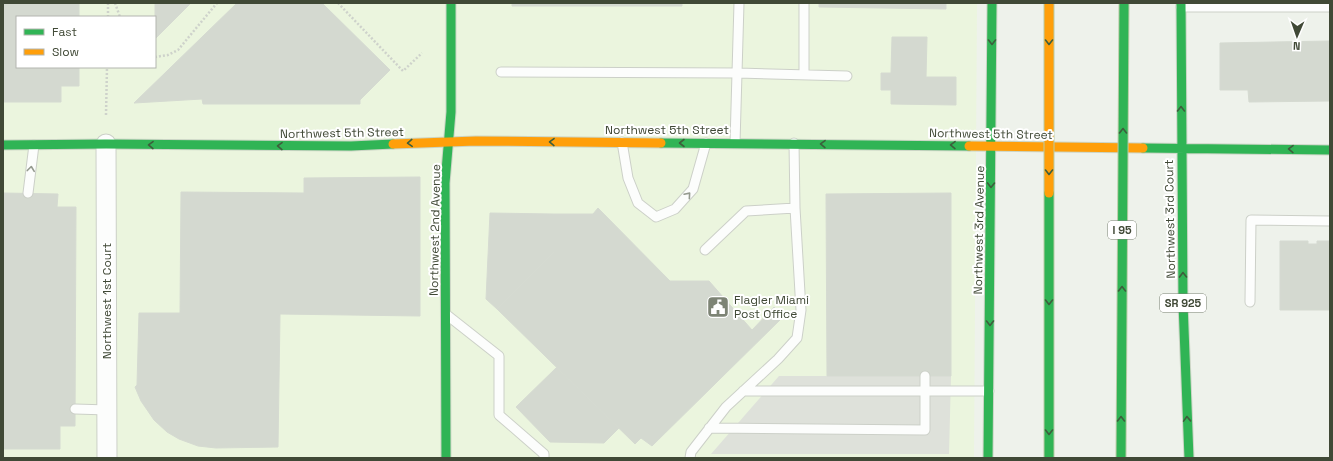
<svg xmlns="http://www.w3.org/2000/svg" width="1333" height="461" viewBox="0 0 1333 461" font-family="'Space Grotesk',sans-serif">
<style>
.commercial{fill:#ebf5de;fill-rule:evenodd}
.parking{fill:#dee1da}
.building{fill:#d4d9d0;stroke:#d5dad1}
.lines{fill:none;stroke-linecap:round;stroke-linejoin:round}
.lane-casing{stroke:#ccd0c8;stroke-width:11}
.street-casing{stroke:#ccd0c8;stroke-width:21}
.fast-casing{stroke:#cbd5c5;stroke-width:11}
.slow-casing{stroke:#cbd5c5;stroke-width:11}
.path{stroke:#ced2cb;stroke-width:2.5;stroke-dasharray:2 2;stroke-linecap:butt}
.lane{stroke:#fcfdfc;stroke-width:9}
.street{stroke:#fcfdfc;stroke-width:19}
.fast{stroke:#30b455;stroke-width:9}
.slow{stroke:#ff9f0a;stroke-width:9}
.fast-bridge-casing{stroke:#b8cba5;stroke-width:11;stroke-linecap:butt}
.slow-bridge-casing{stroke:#b8cba5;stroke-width:11;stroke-linecap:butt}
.fast-bridge{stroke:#30b455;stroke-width:9}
.slow-bridge{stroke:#ff9f0a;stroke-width:9}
.oneway{stroke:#3d5e3c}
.oneway2{stroke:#959a8f}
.labels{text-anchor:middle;stroke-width:4;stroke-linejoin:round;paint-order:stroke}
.shield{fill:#fff;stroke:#798072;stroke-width:1}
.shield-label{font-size:11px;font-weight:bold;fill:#404936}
.street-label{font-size:12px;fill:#404936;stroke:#fff}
.poi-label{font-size:12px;fill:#404936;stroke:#fff;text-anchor:start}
</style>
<rect width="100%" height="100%" fill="#eef2eb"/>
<path class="commercial" d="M3,3H977L974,458H3ZM17,17H155V67H17Z"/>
<path class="parking" d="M779,376H951L949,454H711Z"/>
<path class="building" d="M3,3H79V17H17V67H79V86H61V102H3Z
M155,3H191L155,39Z
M237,3H322L390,70L360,100V104H203L202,99L134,103Z
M512,3H682V6H512Z
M819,3H946V9L819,7Z
M892,37H927L926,77H956V105L891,104V90H881V73H891Z
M1329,41L1330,101L1249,102L1248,90H1220V43Z
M420,177V316L280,314L278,447L216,448L198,446L179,439L167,432L154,420L141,401L135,387L137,385L139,313H180L181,192L304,193V178Z
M3,193L58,194L57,207H76L75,426H60V449H3Z
M951,193V376H827L826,194Z
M598,208L670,281H709L752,330L774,307L783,317L652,446L641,438L635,444L497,309L554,252L553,214H593Z
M490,213L553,214L554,252L497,309L486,299Z
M1280,241H1308V244H1317V241H1330V310H1280Z
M557,367L619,428L604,443L550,442L516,407Z"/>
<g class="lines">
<g class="lane-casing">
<path id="lane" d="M1181,7H1330
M501,72L738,73L847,76
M804,75V3
M622,142L628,178L638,203L656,217L675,209L693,189L706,143
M735,143L739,3
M794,143L795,208
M28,193L34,145
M1250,302L1251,220L1330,221
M447,315L499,356V415L544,454V458
M743,391H989
M75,409L108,410
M709,428L925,430V376
M690,458L691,452L726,407L778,359L797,338L801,310L795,208L746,211L705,250"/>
</g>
<g class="street-casing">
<path id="street" d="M106,144L107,458"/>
</g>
<g class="fast-casing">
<path id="fast" d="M1181,3L1183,303L1189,458
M661,143L969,146
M3,145L106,144L351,146L393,144
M1143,148L1330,150
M446,458L445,183L451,112V3
M988,458L992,3"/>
</g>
<g class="slow-casing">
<path id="slow" d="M393,144L476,141L661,143
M969,146L1143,148"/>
</g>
<path class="path" d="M115,3L120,17
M338,3L403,71L422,53
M108,17V3
M155,57L168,55L178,50L217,3
M106,115L107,67"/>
<use href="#lane" class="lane"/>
<use href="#street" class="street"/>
<use href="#fast" class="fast"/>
<use href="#slow" class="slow"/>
<g class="fast-bridge-casing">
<path id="fast-bridge" d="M1049,193V458
M1121,458L1124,3"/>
</g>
<g class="slow-bridge-casing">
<path id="slow-bridge" d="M1049,3V193"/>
</g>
<use href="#fast-bridge" class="fast-bridge"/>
<use href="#slow-bridge" class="slow-bridge"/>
</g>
<defs><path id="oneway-chevron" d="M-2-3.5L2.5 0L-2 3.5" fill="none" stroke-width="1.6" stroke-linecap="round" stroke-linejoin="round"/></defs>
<g class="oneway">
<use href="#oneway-chevron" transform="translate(992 42) rotate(90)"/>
<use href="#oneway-chevron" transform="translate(1049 42) rotate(90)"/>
<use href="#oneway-chevron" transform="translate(1181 109) rotate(-90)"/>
<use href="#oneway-chevron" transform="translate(1123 131) rotate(-90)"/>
<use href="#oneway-chevron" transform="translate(552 142) rotate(-179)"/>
<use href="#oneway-chevron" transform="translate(410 143) rotate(177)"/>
<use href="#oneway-chevron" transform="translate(682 143) rotate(-180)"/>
<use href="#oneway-chevron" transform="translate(823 144) rotate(-179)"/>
<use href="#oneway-chevron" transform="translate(151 145) rotate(-179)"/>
<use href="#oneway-chevron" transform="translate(953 145) rotate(-179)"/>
<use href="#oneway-chevron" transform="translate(280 146) rotate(-179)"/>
<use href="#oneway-chevron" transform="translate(1291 149) rotate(-179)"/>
<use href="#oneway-chevron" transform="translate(1049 172) rotate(90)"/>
<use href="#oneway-chevron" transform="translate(991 185) rotate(91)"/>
<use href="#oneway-chevron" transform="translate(1183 275) rotate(-91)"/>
<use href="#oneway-chevron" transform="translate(1122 289) rotate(-90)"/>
<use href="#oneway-chevron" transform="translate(1049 302) rotate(90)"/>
<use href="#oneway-chevron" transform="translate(990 323) rotate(90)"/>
<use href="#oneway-chevron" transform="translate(1121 419) rotate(-90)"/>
<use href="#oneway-chevron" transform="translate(1187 419) rotate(-92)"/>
<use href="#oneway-chevron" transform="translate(1049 432) rotate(90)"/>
</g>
<g class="oneway2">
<use href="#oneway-chevron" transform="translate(31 169) rotate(-83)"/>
<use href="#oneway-chevron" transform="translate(688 195) rotate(-49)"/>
</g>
<defs>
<g id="civic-square" transform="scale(1.15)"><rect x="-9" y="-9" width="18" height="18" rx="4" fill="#7d8475" stroke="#fff"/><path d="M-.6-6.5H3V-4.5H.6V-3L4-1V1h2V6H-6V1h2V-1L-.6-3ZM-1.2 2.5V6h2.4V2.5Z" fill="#fff"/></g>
</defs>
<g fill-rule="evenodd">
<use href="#civic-square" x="718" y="307"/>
</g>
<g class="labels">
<g class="shield">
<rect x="1108" y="221" width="28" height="18" rx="3"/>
<rect x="1160" y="294" width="46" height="18" rx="3"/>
</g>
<g class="shield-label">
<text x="1122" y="234">I 95</text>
<text x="1183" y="307">SR 925</text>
</g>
<g class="street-label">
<text x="667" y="134">Northwest 5th Street</text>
<text transform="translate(342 133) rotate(-1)" y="4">Northwest 5th Street</text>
<text transform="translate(991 134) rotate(1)" y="4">Northwest 5th Street</text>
<text transform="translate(1170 219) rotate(-91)" y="4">Northwest 3rd Court</text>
<text transform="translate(435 230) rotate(-89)" y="4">Northwest 2nd Avenue</text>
<text transform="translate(979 230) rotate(-89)" y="4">Northwest 3rd Avenue</text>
<text transform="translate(107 301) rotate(-90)" y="4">Northwest 1st Court</text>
</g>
<g class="poi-label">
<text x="734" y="304">Flagler Miami<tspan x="734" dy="14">Post Office</tspan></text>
</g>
</g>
<rect width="1333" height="461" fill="none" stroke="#404936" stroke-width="8"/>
<rect x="16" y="16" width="140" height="52" fill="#ffffff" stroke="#b3b6af"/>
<rect x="24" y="29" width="20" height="6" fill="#30b455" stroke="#b3b6af"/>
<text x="52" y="36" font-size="12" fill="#404936">Fast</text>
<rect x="24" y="49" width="20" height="6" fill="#ff9f0a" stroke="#b3b6af"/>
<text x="52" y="56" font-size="12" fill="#404936">Slow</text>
<g transform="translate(1297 36) rotate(182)" stroke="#ffffff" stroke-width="3" paint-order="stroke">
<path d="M0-3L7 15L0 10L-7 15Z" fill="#404936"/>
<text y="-6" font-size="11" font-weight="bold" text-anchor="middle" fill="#404936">N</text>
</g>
</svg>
